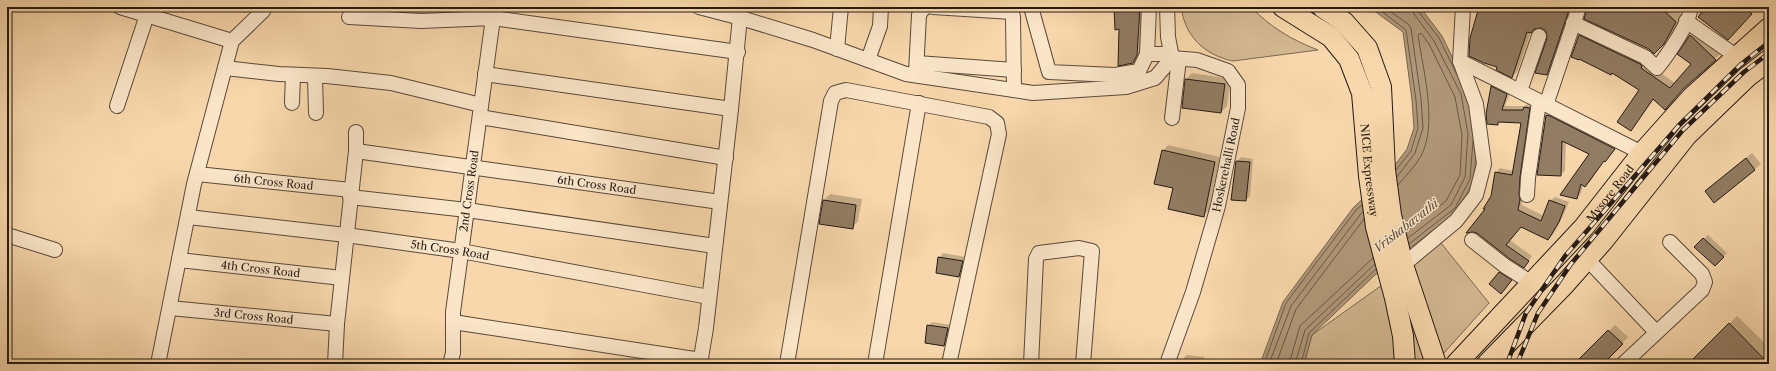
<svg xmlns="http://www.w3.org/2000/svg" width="1776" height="371" viewBox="0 0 1776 371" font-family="'Libre Caslon Text',serif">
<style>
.green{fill:#d3b791;stroke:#7c6852}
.water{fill:#b09778;stroke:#786550}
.shadow{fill:#0003}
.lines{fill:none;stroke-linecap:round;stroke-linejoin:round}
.shore{stroke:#6a5846;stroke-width:1}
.building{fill:#927c63;stroke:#251a14}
.minor-casing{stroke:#5a493a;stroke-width:16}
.highway-casing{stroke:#251a14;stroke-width:22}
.minor{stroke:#fae5c8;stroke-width:14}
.highway{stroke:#f7d7ab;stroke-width:20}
.rail-casing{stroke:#251a14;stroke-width:4.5}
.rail{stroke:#fae5c8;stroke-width:3;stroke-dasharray:9;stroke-linecap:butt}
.labels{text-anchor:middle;stroke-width:3;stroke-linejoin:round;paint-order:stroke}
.street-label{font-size:11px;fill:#251a14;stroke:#fae5c8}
.water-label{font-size:12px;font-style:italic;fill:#5d4c3c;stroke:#fae5c8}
</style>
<rect width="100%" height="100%" fill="#f7d7ab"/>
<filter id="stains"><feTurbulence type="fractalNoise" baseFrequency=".005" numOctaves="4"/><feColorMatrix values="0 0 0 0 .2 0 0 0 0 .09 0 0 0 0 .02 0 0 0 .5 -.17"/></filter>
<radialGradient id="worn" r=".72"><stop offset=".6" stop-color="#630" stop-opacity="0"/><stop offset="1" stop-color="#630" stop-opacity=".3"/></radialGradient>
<path class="green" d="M1181,7H1251C1270,27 1292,40 1318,50L1233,61C1204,55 1185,36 1181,7Z
M1441,243L1489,303L1434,364H1304L1312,335Z"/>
<path class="water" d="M1369,7H1420L1442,36L1469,92L1477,134L1474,180L1458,211L1375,275L1312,335L1304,364H1260L1283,302L1353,208L1386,177L1407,149L1414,128L1412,100L1403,32Z"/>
<path class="shadow" d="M1115,7H1144L1142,48L1138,57L1133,62L1120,28Z
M1442,7H1455L1454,8Z
M1480,7H1574L1553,67L1547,74L1548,34L1542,27L1534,28L1531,31L1518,70L1512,77L1498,66Z
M1588,7H1673L1682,15L1670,37L1654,52Z
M1699,7H1758L1728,39L1699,16Z
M1585,30L1645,62L1675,83L1692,64L1691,36L1696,31L1720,54L1687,85L1654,99L1631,130L1640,90L1579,36Z
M1192,73L1231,79L1227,106L1221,112L1186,79Z
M1496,82L1511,90L1505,106H1525L1529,103H1534L1522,205L1544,216L1550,201L1555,197L1569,202L1563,216L1553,235L1548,239L1522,226L1510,240L1532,256L1528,262L1510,258L1486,209L1492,196L1496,173L1500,168L1514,171L1522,122L1500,121L1497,124L1492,87Z
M1551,111L1619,144L1610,156L1604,160L1590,182L1585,186L1583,185L1581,193L1577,198L1562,194L1591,153L1566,142L1565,171L1560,175L1547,116Z
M1168,145L1220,157L1209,210L1203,216L1163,151Z
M1752,153L1761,164L1715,201L1706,191Z
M1241,157L1253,159L1250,196L1246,200L1237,162Z
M830,194L862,199L858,221L852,228L820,223L824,200Z
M1708,235L1727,253L1715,265L1695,247Z
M943,253L966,257L963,272L959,276L939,258Z
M1503,268L1515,276L1505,288L1499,272Z
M1737,316L1769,347V364H1689Z
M932,322L951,325L948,341L944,345L928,326Z
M1615,325L1628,337L1602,364H1576Z
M1187,355L1204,357L1203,364H1183V359Z"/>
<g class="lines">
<path class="shore" d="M1376,7L1406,30L1416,100L1418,128L1411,151L1396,170
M1384,7L1408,24L1411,28L1421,99L1423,128L1415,153L1397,177
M1417,7L1418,11L1439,38L1457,75
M1398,185C1405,176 1415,167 1421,156C1438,124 1423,70 1418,35L1421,33L1429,44L1455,97L1462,135L1460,175L1446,201L1406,232
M1408,238L1451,205L1465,177L1468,134L1461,94L1434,41L1414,14L1412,7
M1409,244L1455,208L1470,179L1473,141
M1264,364L1286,303L1356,210L1362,205
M1269,364L1291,306L1363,211
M1276,364L1296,309L1364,219
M1289,364L1300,326L1373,258
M1295,364L1305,330L1375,264
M1301,364L1309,333L1376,269"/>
</g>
<path class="building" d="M1114,7H1140L1137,55L1133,63L1118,66L1119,29L1115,30Z
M1479,7H1570L1547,75L1535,73L1547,38L1546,31L1541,28L1534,29L1531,33L1527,32L1512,78L1496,70L1497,67L1484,63L1469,56L1470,38Z
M1587,7H1660L1676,22L1664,44L1654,54L1649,49L1584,19Z
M1707,7H1744L1752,14L1728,40L1698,17Z
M1579,35L1640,64L1642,66L1641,68L1670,88L1691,64L1677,54L1690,35L1716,60L1684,88L1665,110L1653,99L1631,131L1617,122L1639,90L1612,73L1611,75L1579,59V60L1571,57Z
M1185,79L1225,84L1221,113L1182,108Z
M1491,86L1507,94L1502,110H1523L1524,107L1530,108L1520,177L1519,194L1520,200L1518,210L1541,221L1549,200L1565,206L1559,222L1548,240L1521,227L1506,245L1529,261L1524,268L1510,259L1477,233L1473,232L1466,233L1485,209H1483L1491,196L1495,172L1512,175L1521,123L1498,122V125L1487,124L1486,114Z
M1546,115L1550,116L1615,149L1605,162L1604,161L1585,187L1581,184L1577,199L1560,195L1589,154L1562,141L1561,176L1537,175Z
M1162,150L1215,162L1204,217L1168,209L1173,188L1154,184Z
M1746,158L1755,170L1714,203L1705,191Z
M1236,161L1250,162L1246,201L1231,200Z
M823,200L856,205L853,229L819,224Z
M1703,238L1724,257L1715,266L1694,247Z
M938,257L963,261L959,277L936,273Z
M1499,272L1512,280L1501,294L1489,284Z
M1729,323L1769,364H1688Z
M927,325L948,328L944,346L925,343Z
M1608,330L1623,344L1603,364H1574Z"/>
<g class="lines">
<g class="minor-casing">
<g id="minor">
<path d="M120,7L232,41"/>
<path d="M493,7V18L738,52"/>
<path d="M699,7L741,18L813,40L906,74L1033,93L1126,87L1155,78L1172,58"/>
<path d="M933,7L1012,12L1013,17L1014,90"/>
<path d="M1031,7L1049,72L1115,75L1139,71L1147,54L1149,7"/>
<path d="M1167,7L1168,37L1172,58L1197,60L1228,71L1238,85V108L1218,206L1193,292L1167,364"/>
<path d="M1463,7L1460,61L1642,153"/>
<path d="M349,17L421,21L493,18L453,312V353L450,364"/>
<path d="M1686,21L1736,56"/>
<path d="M1573,23L1645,57L1657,68C1666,57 1693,19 1690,7"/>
<path d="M837,49L841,7"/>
<path d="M1147,54H1171"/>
<path d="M868,60L880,26L881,7"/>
<path d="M917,63L1014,70"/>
<path d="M225,68L279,74L327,76L391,83L481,105"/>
<path d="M916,72L919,15L922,10L926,7"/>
<path d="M485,74L731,109"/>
<path d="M315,76L316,113"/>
<path d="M1520,91L1539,36"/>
<path d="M292,103L293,75"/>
<path d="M1546,105L1579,7"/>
<path d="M117,106L147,15"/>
<path d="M480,117L726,158"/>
<path d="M1172,118L1179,59"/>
<path id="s1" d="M356,151L720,202"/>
<path id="s2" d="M197,174L351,190"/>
<path d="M1527,195L1528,178L1539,102"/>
<path d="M350,197L467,210L715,246"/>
<path id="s3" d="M188,217L346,235L461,251L709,297"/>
<path d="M7,235L55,250"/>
<path d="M1472,240L1505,266L1532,283"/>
<path d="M1587,259L1656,332"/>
<path id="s4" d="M179,260L342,278"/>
<path d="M1403,265L1456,221L1476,195L1484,164L1476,104L1460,61"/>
<path id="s5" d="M170,308L337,324"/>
<path d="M453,322L701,360"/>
<path d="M158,364L194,184L232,41L263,11L265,7"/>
<path d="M335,364L337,324L356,151V132"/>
<path d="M700,364L706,328L731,109L741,7"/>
<path d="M787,364L831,101L835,93L846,90L989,117L997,123L999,134L949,364"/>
<path d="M875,364L919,103"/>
<path d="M1031,364L1036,259L1039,253L1079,248L1092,251L1083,364"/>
<path d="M1623,364L1702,290L1705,282L1702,274L1670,242"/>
</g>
</g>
<g class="highway-casing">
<g id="highway">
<path id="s6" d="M1283,7L1331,37L1349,59L1362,93L1369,176L1376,227L1395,298L1403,336L1405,364"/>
<path d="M1322,7L1344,22L1367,48L1381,87L1385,170L1391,215L1403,265L1436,364"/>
<path id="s7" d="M1456,364L1584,227L1642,153L1692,97L1769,28"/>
<path d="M1487,364L1565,284L1603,241L1687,135L1747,77L1769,60"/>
</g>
</g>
<use href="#minor" class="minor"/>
<use href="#highway" class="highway"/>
<g class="rail-casing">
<path id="rail" d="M1507,364L1526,313L1565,256L1680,124L1740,65L1769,42
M1517,364L1538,313L1571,264L1683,130L1744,72L1769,53"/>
</g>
<use href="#rail" class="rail"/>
</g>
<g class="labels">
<g class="street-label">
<text transform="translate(1226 165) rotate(-78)" y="4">Hoskerehalli Road</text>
<text dy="4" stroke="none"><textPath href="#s6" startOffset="199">NICE Expressway</textPath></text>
<text dy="4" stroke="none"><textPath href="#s2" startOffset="77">6th Cross Road</textPath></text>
<text dy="4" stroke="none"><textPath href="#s1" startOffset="243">6th Cross Road</textPath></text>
<text transform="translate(469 191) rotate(-82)" y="4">2nd Cross Road</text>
<text dy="4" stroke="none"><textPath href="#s7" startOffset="230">Mysore Road</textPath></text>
<text dy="4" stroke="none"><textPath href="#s3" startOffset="264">5th Cross Road</textPath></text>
<text dy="4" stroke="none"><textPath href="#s4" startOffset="82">4th Cross Road</textPath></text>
<text dy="4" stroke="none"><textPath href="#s5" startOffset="84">3rd Cross Road</textPath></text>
</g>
<g class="water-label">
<text transform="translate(1406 226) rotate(-38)" y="4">Vrishabavathi</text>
</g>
</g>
<rect width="1776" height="371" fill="none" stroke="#f7d7ab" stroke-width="24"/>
<rect x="8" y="8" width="1760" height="355" fill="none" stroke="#251a14" stroke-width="2"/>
<rect x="12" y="12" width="1752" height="347" fill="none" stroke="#251a14"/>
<rect width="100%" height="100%" filter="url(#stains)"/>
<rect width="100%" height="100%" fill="url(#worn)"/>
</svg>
